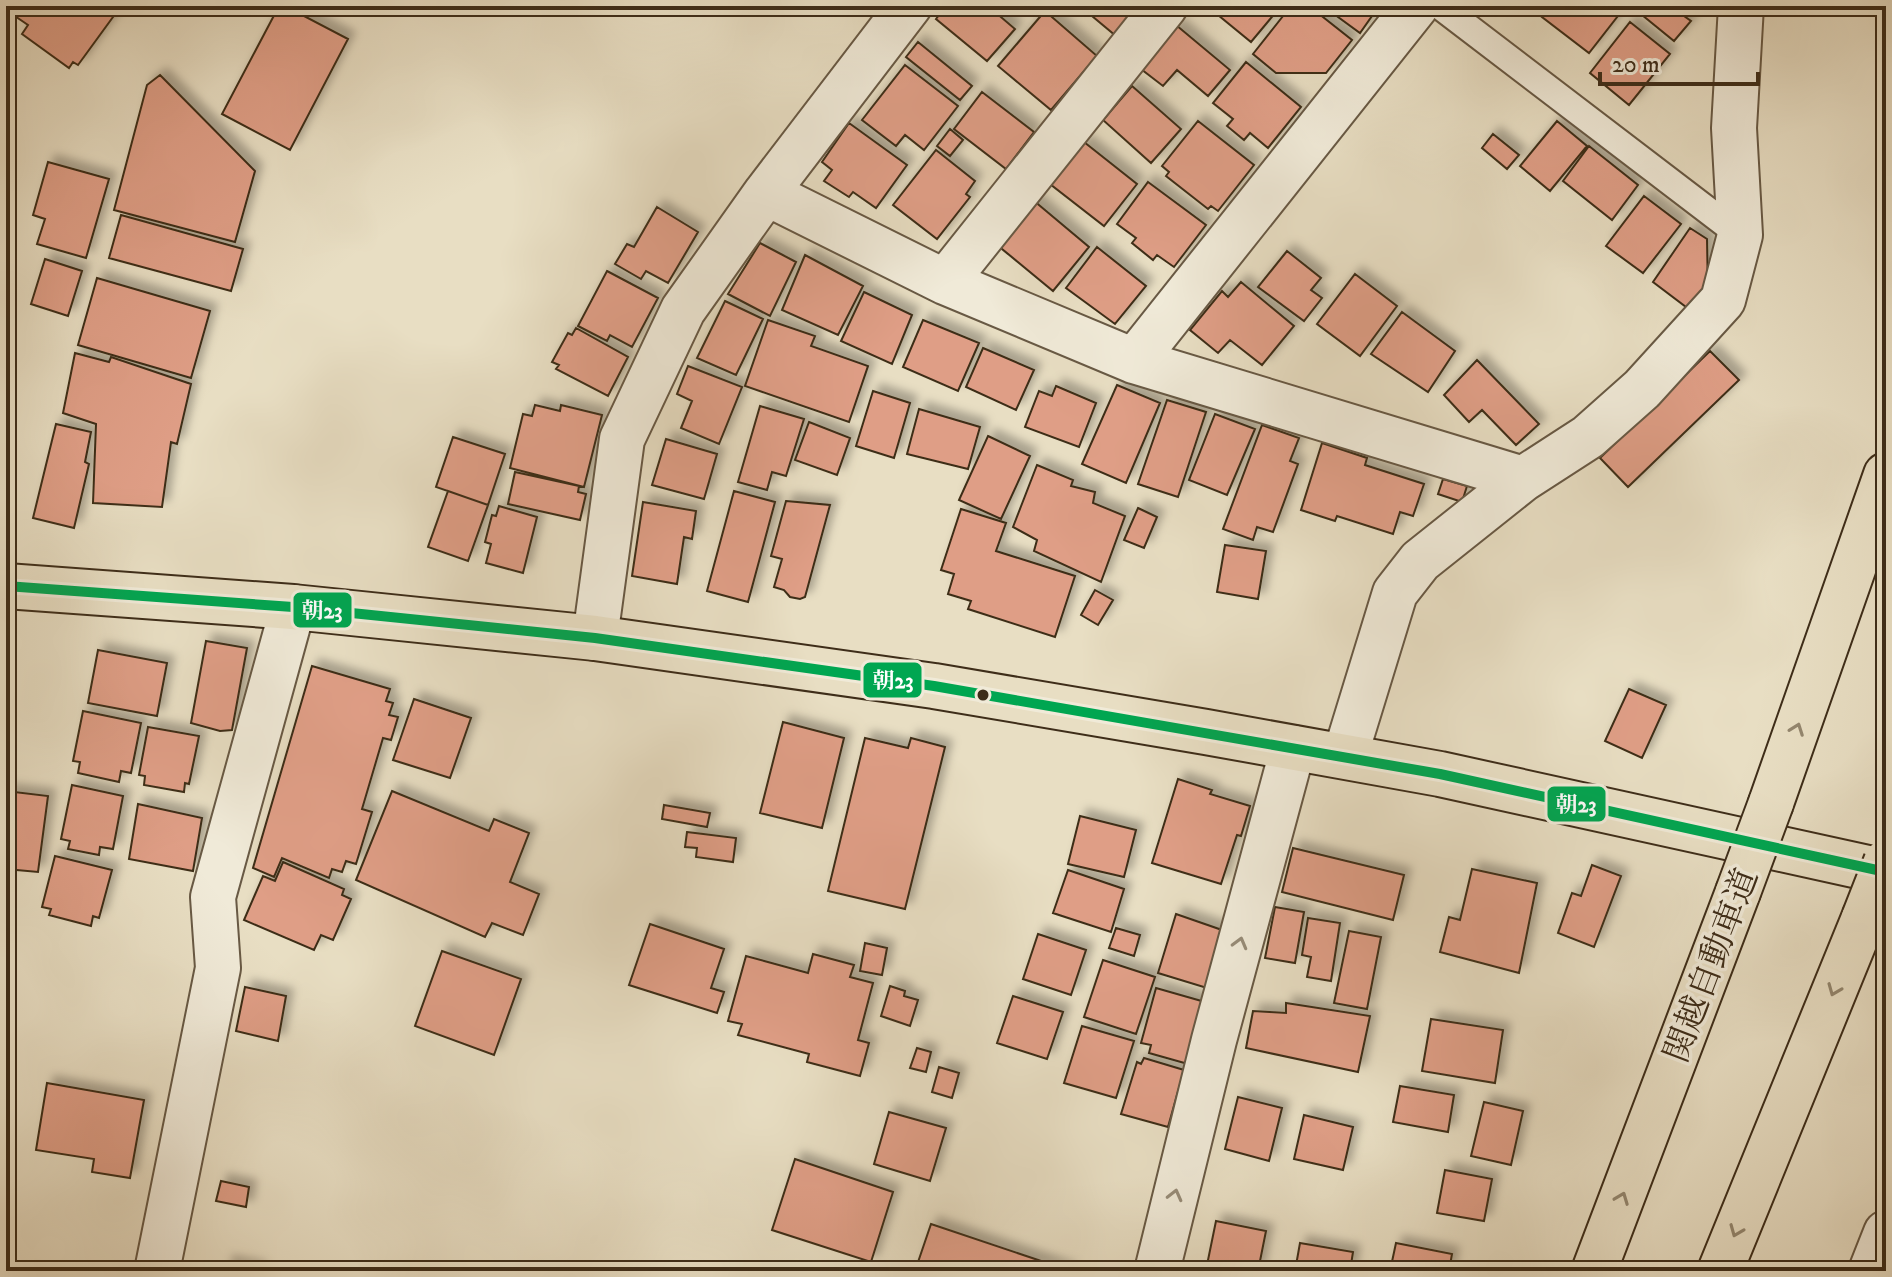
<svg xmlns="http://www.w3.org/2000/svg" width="1892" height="1277" viewBox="0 0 1892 1277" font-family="'IM FELL DW Pica','Noto Serif JP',serif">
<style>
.building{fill:#df9e86;stroke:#3e2d19;stroke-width:2;filter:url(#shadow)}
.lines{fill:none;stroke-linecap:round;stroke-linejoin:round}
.service-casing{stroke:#685944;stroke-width:30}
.minor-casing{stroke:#685944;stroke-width:48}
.primary-casing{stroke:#3e2d19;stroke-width:48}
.motorway-casing{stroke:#3e2d19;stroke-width:48}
.service{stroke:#f0ead8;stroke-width:26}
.minor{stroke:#f0ead8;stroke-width:44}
.primary{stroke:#e8dec3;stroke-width:44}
.motorway{stroke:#e8dec3;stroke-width:44}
.motorway-bridge-casing{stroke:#3e2d19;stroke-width:48;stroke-linecap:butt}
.motorway-bridge{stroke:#e8dec3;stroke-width:44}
.bus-1-casing{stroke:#f0ead8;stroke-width:16}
.bus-1{stroke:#00a651;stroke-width:10}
.oneway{stroke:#93866e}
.oneway2{stroke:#978c78}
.bus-dot{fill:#3e2d19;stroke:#f0ead8;stroke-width:3}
.labels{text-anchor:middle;stroke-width:7;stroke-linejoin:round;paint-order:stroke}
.street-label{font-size:34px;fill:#3e2d19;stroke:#f0ead8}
.line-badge{stroke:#f0ead8;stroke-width:3}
.badge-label{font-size:22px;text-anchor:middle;font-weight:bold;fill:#fff}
</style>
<defs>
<filter id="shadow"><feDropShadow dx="7" dy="-7" stdDeviation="4" flood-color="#0004"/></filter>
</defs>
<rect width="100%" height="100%" fill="#e8dec3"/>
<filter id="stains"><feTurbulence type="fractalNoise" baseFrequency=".0025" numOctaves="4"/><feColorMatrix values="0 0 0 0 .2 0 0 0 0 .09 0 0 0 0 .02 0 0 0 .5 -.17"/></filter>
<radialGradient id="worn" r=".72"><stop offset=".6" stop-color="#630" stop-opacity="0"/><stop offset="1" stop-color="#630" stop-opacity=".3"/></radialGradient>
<path class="building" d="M6,6H121L78,65L73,62L69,68L22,34L28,25L6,10Z
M279,6H285L348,39L290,150L222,114Z
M946,6H988L1015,29L987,61L936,19Z
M1080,6H1140L1116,36Z
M1207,6H1281L1251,42Z
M1291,6H1309L1352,40L1326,73H1276L1253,54Z
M1323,6H1379L1360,33Z
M1551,6H1612L1621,12L1589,53L1542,17Z
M1631,6H1681L1677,11L1691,21L1674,41Z
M1045,11L1097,56L1051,110L998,66Z
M1630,22L1670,54L1629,105L1590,73Z
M1176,25L1230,70L1208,96L1177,70L1163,86L1141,69Z
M918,42L972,86L960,100L906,57Z
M1246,62L1301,107L1268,148L1250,133L1244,140L1227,126L1233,119L1213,103Z
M905,65L958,106L924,150L905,135L896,146L862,120Z
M160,75L255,171L235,242L114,210L147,85Z
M1132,86L1181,129L1151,163L1103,120Z
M982,92L1034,132L1006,169L954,129Z
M1198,121L1254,165L1218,211L1211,206L1208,209L1166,176L1169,172L1162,166Z
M1557,121L1587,146L1550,191L1520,166Z
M849,123L907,165L876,208L853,192L849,197L824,181L832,170L822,162Z
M950,129L963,140L950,156L937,146Z
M1493,134L1519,155L1507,169L1482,148Z
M1084,142L1137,184L1104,226L1050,184Z
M1589,146L1638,185L1612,220L1563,181Z
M936,150L975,181L966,194L970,197L937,239L893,205Z
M48,162L109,179L86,258L37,244L45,219L33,215Z
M1148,182L1206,225L1174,267L1157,255L1153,260L1132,243L1136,238L1117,224Z
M1644,196L1681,224L1643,273L1606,246Z
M1033,200L1089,247L1053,291L996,244Z
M657,207L698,232L668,283L646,271L641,279L615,264L627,244L634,247Z
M121,215L243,249L231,291L109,258Z
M1690,228L1707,239L1708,294L1694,313L1653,282Z
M760,243L796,262L770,316L728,294Z
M1097,247L1146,286L1115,324L1066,288Z
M1287,251L1321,278L1311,290L1322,298L1304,321L1258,287Z
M805,255L863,286L838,335L782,310Z
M45,259L82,271L68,316L31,304Z
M607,271L658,298L632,347L610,335L607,341L578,326Z
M1355,274L1397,306L1360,356L1317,324Z
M97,278L210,311L191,378L78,345Z
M1241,282L1294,326L1262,365L1230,340L1218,353L1190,330L1222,291L1228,297Z
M864,292L912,315L892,364L841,341Z
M725,301L763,319L736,375L697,358Z
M1402,312L1455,351L1428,392L1371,354Z
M768,320L815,336L811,346L868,366L849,422L745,386Z
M923,320L979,343L958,391L903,367Z
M576,328L628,357L608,396L556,369L559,365L552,362L568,333L572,335Z
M983,348L1034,370L1016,410L966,387Z
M1710,351L1739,380L1628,487L1600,458Z
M75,353L109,362L111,357L191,384L177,444L171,442L162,507L93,503L96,424L63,413Z
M1477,360L1539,424L1516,445L1482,410L1469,422L1444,395Z
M688,366L742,387L719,444L681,428L692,401L677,394Z
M1117,385L1160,403L1126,483L1082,464Z
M1056,386L1096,403L1079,447L1025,427L1039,391L1052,396Z
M873,391L910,403L894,458L856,446Z
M1167,400L1206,412L1178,497L1138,484Z
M535,405L560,411L561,405L602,415L584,487L510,468L523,414L532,416Z
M760,406L804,419L786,476L772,472L767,490L738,482Z
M919,409L980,427L968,469L907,454Z
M1215,414L1255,429L1227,495L1189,480Z
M809,422L850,438L837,475L795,460Z
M56,424L91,432L85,462L89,464L74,528L33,518Z
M1262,425L1299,438L1290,461L1298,464L1273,532L1257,527L1253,540L1223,529Z
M988,436L1030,456L1001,519L959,500Z
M453,437L505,454L488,505L436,487Z
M666,439L717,454L704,499L652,485Z
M1322,443L1367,458L1365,465L1424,484L1413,516L1400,512L1393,534L1337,516L1335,521L1301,510Z
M1037,465L1073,480L1071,486L1095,492L1093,503L1125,516L1101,582L1034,551L1037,540L1013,527Z
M515,472L579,486L578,492L586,494L580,520L508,504Z
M1443,479L1467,486L1462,502L1438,494Z
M448,491L488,505L468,561L428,547Z
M734,491L775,502L748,602L707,591Z
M786,501L830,505L805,597L800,599L790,597L784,590L774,587L782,559L771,556Z
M643,502L696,511L692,539L684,537L677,584L632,576Z
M499,506L537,517L523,573L486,563L491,544L485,542L492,515L496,516Z
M1138,508L1157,517L1144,548L1124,540Z
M961,509L1006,523L996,551L1075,576L1055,637L968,609L971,601L948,594L954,574L941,570Z
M1225,545L1266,551L1258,599L1217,592Z
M1095,590L1113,600L1098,625L1081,615Z
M206,641L247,648L232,730L220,731L191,723Z
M98,650L167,663L157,716L88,703Z
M312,666L390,689L386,701L393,703L389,715L398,717L391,740L383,738L362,809L372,812L356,864L346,861L342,872L332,869L329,878L282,858L274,877L253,868Z
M1629,689L1666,705L1642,758L1605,741Z
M414,699L471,718L450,778L393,760Z
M83,711L141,723L131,773L121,771L119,782L78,773L80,762L73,761Z
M783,722L844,738L822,828L760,813Z
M148,727L199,736L189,784L185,783L184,792L144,785L145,776L139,775Z
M865,738L908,748L911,738L945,747L905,909L828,891Z
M1178,779L1212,790L1210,794L1250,806L1241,836L1237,835L1221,884L1152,863Z
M72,785L123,796L113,849L100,847L99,855L68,849L70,841L61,839Z
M6,791L48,796L38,872L6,869Z
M392,791L489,831L494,819L529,833L510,882L539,894L523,935L492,923L485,937L356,880Z
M138,804L202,818L193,871L129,859Z
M664,805L710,813L707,827L662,819Z
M1080,816L1136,830L1124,877L1068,864Z
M687,832L736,838L733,862L696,857L697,848L685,847Z
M1293,848L1404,875L1393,920L1282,892Z
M55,856L112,870L99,918L93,916L91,926L49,915L51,909L42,907Z
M283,862L344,889L342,895L351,899L333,940L321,935L314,950L244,920L263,876L275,881Z
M1592,865L1621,876L1594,947L1558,933L1572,893L1581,896Z
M1472,869L1537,883L1519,973L1440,952L1449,917L1460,920Z
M1068,870L1124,889L1111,932L1053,913Z
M1275,907L1304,912L1295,963L1265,958Z
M1176,914L1222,930L1207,988L1158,973Z
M1308,918L1340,923L1331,981L1307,977L1311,957L1302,955Z
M650,924L724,949L711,988L724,992L717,1013L629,985Z
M1116,928L1140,935L1134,956L1109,948Z
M1349,931L1381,937L1367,1009L1334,1003Z
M1038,934L1086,950L1071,995L1023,979Z
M865,943L887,948L882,975L860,971Z
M442,951L521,979L494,1055L415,1026Z
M813,954L854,965L850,977L873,983L858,1040L869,1043L860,1076L807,1062L809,1054L738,1035L742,1024L728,1021L746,956L808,973Z
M1103,960L1155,977L1136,1034L1084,1017Z
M890,986L905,991L904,996L918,1000L910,1026L881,1016Z
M245,987L286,996L278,1041L236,1031Z
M1156,988L1205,1002L1188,1064L1149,1053L1151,1045L1141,1043Z
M1013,996L1063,1012L1047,1059L997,1043Z
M1286,1003L1370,1016L1358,1072L1246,1048L1253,1011L1286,1013Z
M1431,1019L1503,1030L1495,1083L1422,1071Z
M1082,1026L1134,1041L1116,1098L1064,1083Z
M917,1048L931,1052L926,1072L910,1068Z
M1144,1058L1184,1070L1168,1127L1121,1114L1137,1062L1141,1064Z
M939,1067L959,1073L952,1098L932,1092Z
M47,1083L144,1100L130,1178L92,1172L94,1159L36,1150Z
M1400,1086L1454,1095L1448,1132L1393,1122Z
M1238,1097L1282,1108L1269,1161L1225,1149Z
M1484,1102L1523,1111L1511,1165L1471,1156Z
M889,1112L946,1128L930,1181L874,1164Z
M1304,1115L1353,1127L1343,1170L1294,1159Z
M795,1159L893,1192L871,1262L772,1230Z
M1445,1170L1492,1179L1484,1221L1437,1213Z
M221,1181L249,1187L246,1207L216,1201Z
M1216,1221L1266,1231L1258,1271H1241L1207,1265Z
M931,1224L1071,1271H915Z
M1300,1243L1353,1252L1350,1271H1295Z
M1396,1243L1452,1254L1449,1271H1390Z
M226,1263L259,1269V1271H225Z"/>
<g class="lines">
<g class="service-casing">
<path id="service" d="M1440,6L1740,235"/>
</g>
<g class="minor-casing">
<path id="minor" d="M766,193L945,282L1134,361L1523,479
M945,282L1165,6
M1134,361L1416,6
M595,638L622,439L683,310L766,193L909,6
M1345,756L1395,593L1420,561L1523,479L1588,437L1642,389L1723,300L1740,235L1734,128L1741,6
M157,1271L218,968L213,897L293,607
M1157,1271L1214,1040L1293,748
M1871,1271L1886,1233"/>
</g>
<g class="primary-casing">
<path id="primary" d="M6,586L293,607L595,638L934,686L1206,732L1440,774L1886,872"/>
</g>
<g class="motorway-casing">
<path id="motorway" d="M1771,803L1886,475
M1594,1271L1738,892
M1720,1271L1864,918"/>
</g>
<use href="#service" class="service"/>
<use href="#minor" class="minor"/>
<use href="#primary" class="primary"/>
<use href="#motorway" class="motorway"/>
<g class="motorway-bridge-casing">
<path id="motorway-bridge" d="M1738,892L1771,803
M1864,918L1886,862"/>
</g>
<use href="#motorway-bridge" class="motorway-bridge"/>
<g class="bus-1-casing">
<path id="bus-1" d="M6,586L293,607L595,638L934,686L1440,774L1886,872"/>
</g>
<use href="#bus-1" class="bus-1"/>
</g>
<defs><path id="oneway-chevron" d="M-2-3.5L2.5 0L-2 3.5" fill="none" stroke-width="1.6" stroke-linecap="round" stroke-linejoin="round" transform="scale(2)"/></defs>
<g class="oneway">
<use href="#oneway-chevron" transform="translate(1797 729) rotate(-70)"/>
<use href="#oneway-chevron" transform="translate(1834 990) rotate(112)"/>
<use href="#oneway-chevron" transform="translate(1622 1198) rotate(-69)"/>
<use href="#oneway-chevron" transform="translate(1736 1231) rotate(112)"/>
</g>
<g class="oneway2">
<use href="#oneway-chevron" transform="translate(1240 943) rotate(-75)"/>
<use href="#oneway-chevron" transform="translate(1175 1195) rotate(-76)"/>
</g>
<circle class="bus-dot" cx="983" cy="695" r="7"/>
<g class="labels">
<g class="street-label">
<text transform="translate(1710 965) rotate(-69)" y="12">関越自動車道</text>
</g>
</g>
<g class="line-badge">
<rect x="292" y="591" width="61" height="38" rx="8" fill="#00a651"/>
<rect x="862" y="661" width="61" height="38" rx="8" fill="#00a651"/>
<rect x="1546" y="785" width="61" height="38" rx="8" fill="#00a651"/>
</g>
<g class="badge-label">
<text x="322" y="618">朝23</text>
<text x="893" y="688">朝23</text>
<text x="1576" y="812">朝23</text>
</g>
<rect width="1892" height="1277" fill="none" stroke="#e8dec3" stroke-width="32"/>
<rect x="8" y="8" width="1876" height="1261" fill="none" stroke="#3e2d19" stroke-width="4"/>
<rect x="16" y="16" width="1860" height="1245" fill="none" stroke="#3e2d19" stroke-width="2"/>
<path d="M1600 72v12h158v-12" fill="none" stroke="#3e2d19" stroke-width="4"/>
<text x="1612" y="72" font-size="24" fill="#3e2d19" stroke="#f0ead8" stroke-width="6" paint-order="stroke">20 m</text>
<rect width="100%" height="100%" filter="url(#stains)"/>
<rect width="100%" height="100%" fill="url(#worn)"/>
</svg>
